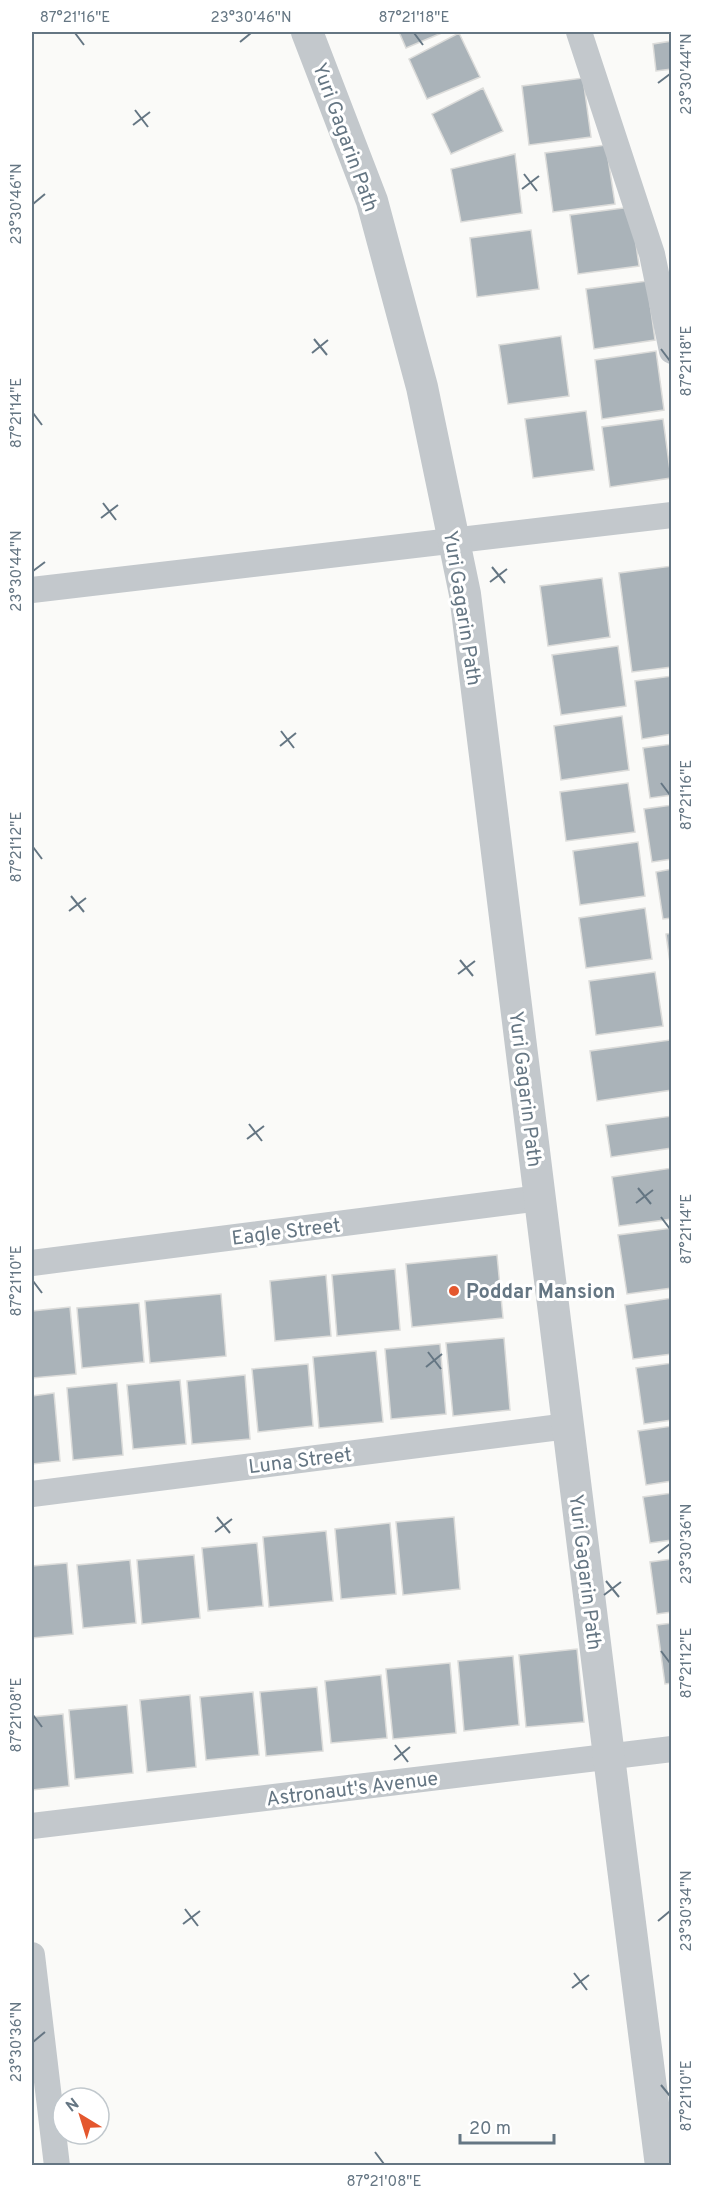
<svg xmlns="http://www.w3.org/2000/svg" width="703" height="2197" viewBox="0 0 703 2197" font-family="Overpass,sans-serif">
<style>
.building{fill:#aab3b9;stroke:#dcdcda;stroke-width:1.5}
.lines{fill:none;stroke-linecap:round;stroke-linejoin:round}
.minor{stroke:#c3c8cc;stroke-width:26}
.tertiary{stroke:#c3c8cc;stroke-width:32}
.ticks{fill:none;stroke:#657683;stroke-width:2}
.poi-dot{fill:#e4572e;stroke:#fff;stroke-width:2}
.labels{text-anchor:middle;stroke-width:6;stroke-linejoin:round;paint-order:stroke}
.street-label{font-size:20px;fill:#657683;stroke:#fff}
.poi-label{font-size:20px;font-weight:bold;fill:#657683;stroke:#fff;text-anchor:start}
.neatline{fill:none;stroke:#657683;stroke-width:2}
.ticks-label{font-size:15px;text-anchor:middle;fill:#657683}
</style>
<rect width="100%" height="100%" fill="#fafaf8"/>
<path class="building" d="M399,32H444L406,48Z
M459,33L480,77L427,99L409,59Z
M672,41V69L656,71L653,44Z
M583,78L591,137L529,145L522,86Z
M483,88L503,131L451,154L432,114Z
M606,145L615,204L553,212L545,153Z
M515,154L522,213L461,222L451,169Z
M631,207L639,266L578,274L570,215Z
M531,230L539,289L477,297L470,238Z
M647,281L655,340L594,349L586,289Z
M561,336L569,396L508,404L499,345Z
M656,351L664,410L602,419L595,360Z
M586,411L594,470L533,478L525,419Z
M663,419L671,478L610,487L602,427Z
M672,566V667L632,672L619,573Z
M602,578L610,637L548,646L540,586Z
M618,646L626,706L561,715L552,655Z
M672,676V734L642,739L635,681Z
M622,716L629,770L561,780L554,726Z
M672,744V795L650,798L643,748Z
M628,783L635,832L566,841L560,792Z
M672,805V859L652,862L644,809Z
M638,842L645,896L580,905L573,851Z
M672,869V918L663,919L656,872Z
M645,908L652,959L586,968L579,918Z
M672,933V977L666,934Z
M655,972L663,1026L596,1035L589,981Z
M670,1040L672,1090L597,1101L590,1051Z
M672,1116V1148L611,1157L606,1125Z
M672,1168V1219L619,1226L612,1177Z
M672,1228V1288L627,1294L618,1235Z
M497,1255L503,1318L412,1327L406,1264Z
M497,1255L503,1318L412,1327L406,1264Z
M395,1269L400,1330L337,1336L332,1275Z
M326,1275L331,1336L275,1341L270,1281Z
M221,1294L226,1356L150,1363L145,1301Z
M672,1298V1354L633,1359L625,1305Z
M139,1303L144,1362L82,1368L77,1308Z
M70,1307L76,1374L32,1378V1311Z
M504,1338L510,1410L453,1416L446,1343Z
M440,1344L446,1414L391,1419L385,1349Z
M376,1351L383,1422L319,1428L313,1357Z
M672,1363V1420L644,1424L636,1368Z
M308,1364L313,1426L258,1432L252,1369Z
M245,1375L250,1439L192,1444L187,1381Z
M180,1380L186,1444L133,1449L127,1385Z
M117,1383L123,1455L73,1460L67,1388Z
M54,1393L60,1461L32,1464V1396Z
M672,1426V1481L646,1485L638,1431Z
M672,1493V1540L650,1543L643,1497Z
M454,1517L460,1589L403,1595L396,1522Z
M390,1523L396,1594L341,1599L335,1529Z
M326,1531L333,1601L269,1607L263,1537Z
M257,1543L263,1606L208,1611L202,1548Z
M194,1555L200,1618L142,1624L137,1560Z
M672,1559V1612L657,1614L650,1562Z
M130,1560L136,1623L83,1628L77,1565Z
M67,1563L73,1634L32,1638V1566Z
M672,1623V1683L665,1684L657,1625Z
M577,1649L584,1722L526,1727L519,1655Z
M513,1656L519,1725L464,1731L458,1661Z
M450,1663L456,1733L393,1739L386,1669Z
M381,1675L387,1738L331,1743L325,1681Z
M317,1687L323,1751L266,1756L260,1692Z
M253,1692L259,1755L206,1760L200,1697Z
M190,1695L196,1767L147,1772L140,1700Z
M127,1705L133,1773L75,1779L69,1710Z
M63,1714L69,1786L32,1790V1717Z"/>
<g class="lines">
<path class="minor" d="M579,32L652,254L672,351
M32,590L672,515
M32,1263L540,1198
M32,1494L568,1426
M32,1826L672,1749
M32,1955L57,2166"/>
<path class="tertiary" d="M307,32L372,201L422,387L465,594L617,1821L661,2166"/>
</g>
<path class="ticks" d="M75,33L84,45M414,33L423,45M240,42L251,33M658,83L670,74M135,110L148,127M133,125L150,112M524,174L537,191M522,189L539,176M33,204L45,194M314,339L327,355M661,349L670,361M312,353L328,340M33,413L42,425M103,503L116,520M101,518L118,505M492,567L505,583M33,571L45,562M490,582L507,569M281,731L294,748M280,746L296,733M661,783L670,795M33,847L42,859M71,896L84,912M69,911L86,898M460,960L473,976M458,974L475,961M249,1124L262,1141M247,1139L264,1126M638,1188L651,1204M636,1203L653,1190M661,1217L670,1229M33,1281L42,1293M428,1352L441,1369M426,1367L442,1354M217,1517L230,1533M215,1532L232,1519M658,1553L670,1544M606,1581L619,1597M604,1595L621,1582M661,1651L670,1663M33,1715L42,1727M395,1745L408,1762M394,1760L410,1747M185,1909L198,1926M658,1921L670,1911M183,1924L200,1911M574,1973L587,1990M572,1988L589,1975M33,2042L45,2032M661,2085L670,2096M375,2152L384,2164"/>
<circle class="poi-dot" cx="454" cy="1291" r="6"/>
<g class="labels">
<g class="street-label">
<text transform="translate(346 137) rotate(70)" y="7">Yuri Gagarin Path</text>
<text transform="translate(463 608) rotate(81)" y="7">Yuri Gagarin Path</text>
<text transform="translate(526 1089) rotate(83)" y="7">Yuri Gagarin Path</text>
<text transform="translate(286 1231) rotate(-7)" y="7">Eagle Street</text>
<text transform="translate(300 1460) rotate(-7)" y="7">Luna Street</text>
<text transform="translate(586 1572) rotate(83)" y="7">Yuri Gagarin Path</text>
<text transform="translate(352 1788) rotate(-7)" y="7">Astronaut's Avenue</text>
</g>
<g class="poi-label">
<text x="466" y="1298">Poddar Mansion</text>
</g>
</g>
<rect width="703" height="2197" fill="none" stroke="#ffffff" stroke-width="66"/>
<g transform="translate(81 2116) rotate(322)"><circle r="28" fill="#ffffff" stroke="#c1c8cd" stroke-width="1.5"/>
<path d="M0-4.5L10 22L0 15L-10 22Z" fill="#e4572e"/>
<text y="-9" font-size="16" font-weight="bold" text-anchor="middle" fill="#657683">N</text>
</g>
<path d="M460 2134v9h94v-9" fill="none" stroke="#657683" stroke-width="3"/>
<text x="469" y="2134" font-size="18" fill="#657683" stroke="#ffffff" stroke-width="4.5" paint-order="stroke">20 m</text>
<rect x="33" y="33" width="637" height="2131" class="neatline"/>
<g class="ticks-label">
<text x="75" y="22">87°21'16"E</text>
<text x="251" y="22">23°30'46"N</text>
<text x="414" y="22">87°21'18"E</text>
<text transform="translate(686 74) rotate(-90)" y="5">23°30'44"N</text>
<text transform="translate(16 204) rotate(-90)" y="5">23°30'46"N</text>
<text transform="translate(686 361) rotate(-90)" y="5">87°21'18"E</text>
<text transform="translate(16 413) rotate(-90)" y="5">87°21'14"E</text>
<text transform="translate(16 571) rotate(-90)" y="5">23°30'44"N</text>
<text transform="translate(686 795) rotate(-90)" y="5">87°21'16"E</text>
<text transform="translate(16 847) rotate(-90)" y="5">87°21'12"E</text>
<text transform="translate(686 1229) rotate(-90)" y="5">87°21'14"E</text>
<text transform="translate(16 1281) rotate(-90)" y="5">87°21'10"E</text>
<text transform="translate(686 1544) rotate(-90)" y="5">23°30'36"N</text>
<text transform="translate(686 1663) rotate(-90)" y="5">87°21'12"E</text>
<text transform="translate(16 1715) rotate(-90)" y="5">87°21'08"E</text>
<text transform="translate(686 1911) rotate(-90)" y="5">23°30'34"N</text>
<text transform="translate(16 2042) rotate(-90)" y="5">23°30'36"N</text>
<text transform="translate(686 2096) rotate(-90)" y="5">87°21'10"E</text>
<text x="384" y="2186">87°21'08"E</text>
</g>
</svg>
